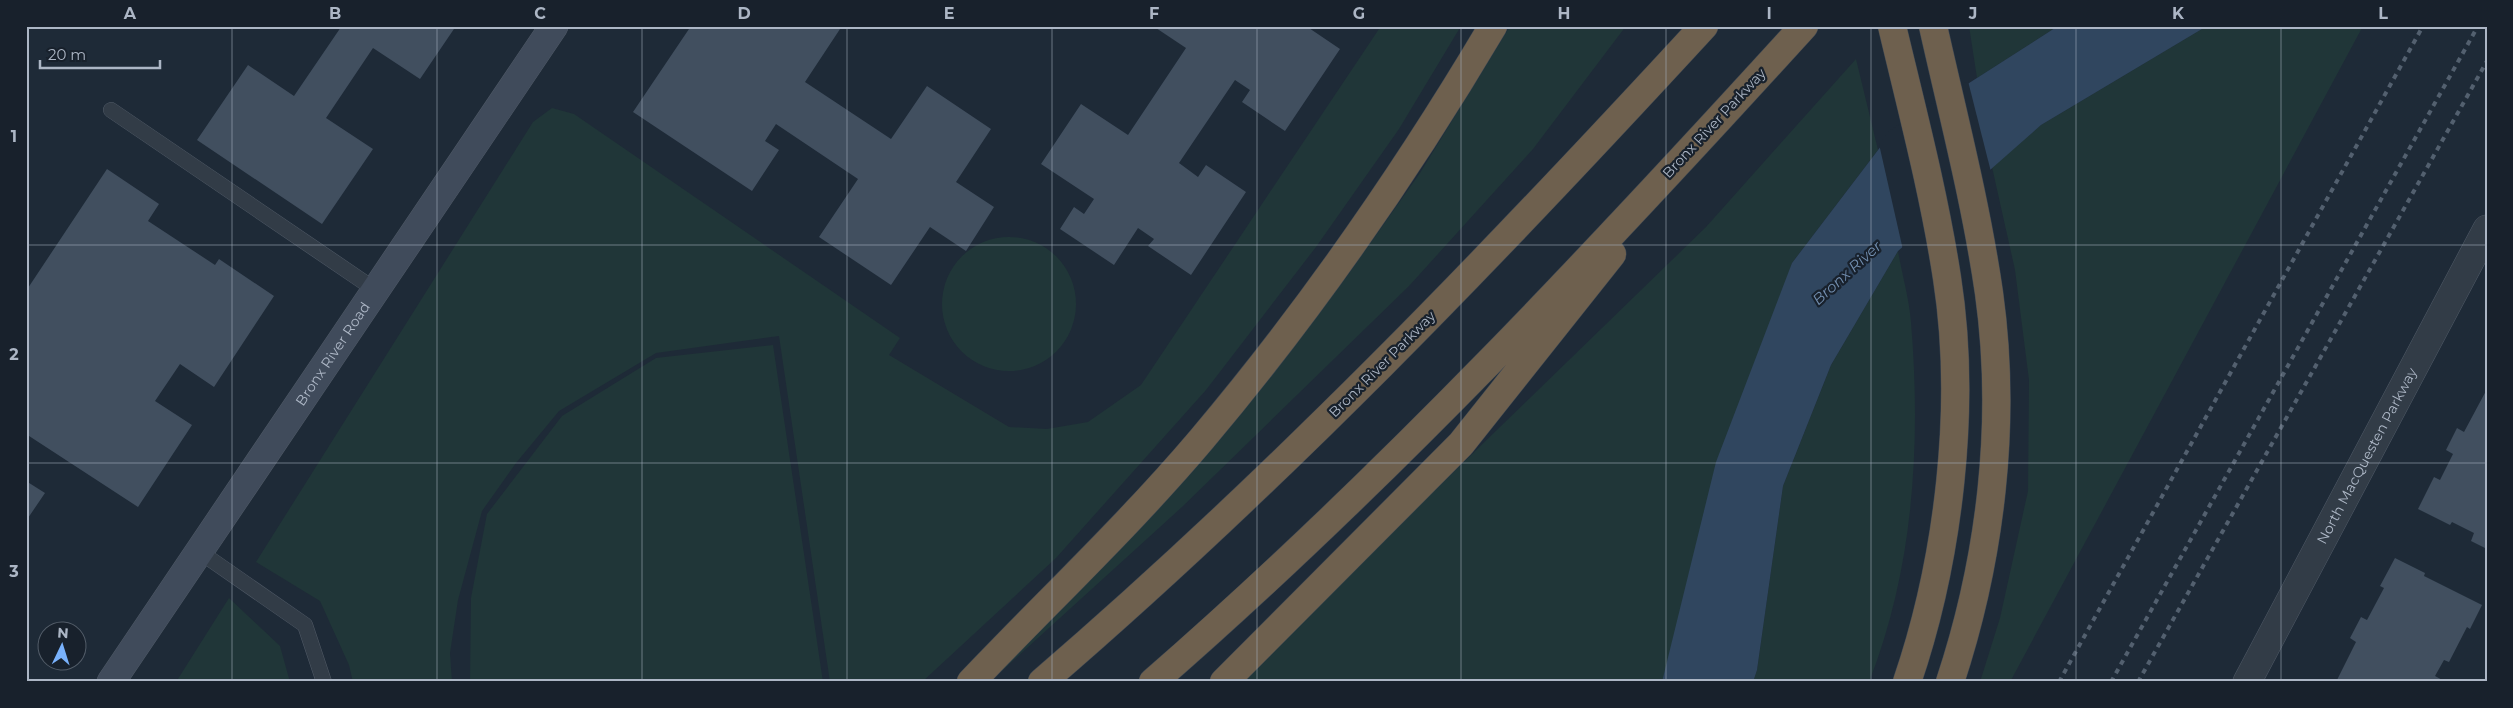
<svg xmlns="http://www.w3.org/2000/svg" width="2513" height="708" viewBox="0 0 2513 708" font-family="Montserrat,sans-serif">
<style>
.green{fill:#203638}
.water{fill:#30465f}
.pier{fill:#1e2a37}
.building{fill:#414f5f}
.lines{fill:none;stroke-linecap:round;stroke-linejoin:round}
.lane-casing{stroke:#4f5966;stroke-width:16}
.street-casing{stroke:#4f5966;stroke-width:29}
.secondary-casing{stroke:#4f5966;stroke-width:29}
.highway-casing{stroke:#3c4652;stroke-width:29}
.lane{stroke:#323c47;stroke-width:15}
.street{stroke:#323c47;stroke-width:28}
.secondary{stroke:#404b5b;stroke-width:28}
.highway{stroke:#6e604e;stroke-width:28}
.rail{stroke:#53606f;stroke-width:4;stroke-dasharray:5 5;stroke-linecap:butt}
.grid{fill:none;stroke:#acb6c5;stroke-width:1;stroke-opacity:0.55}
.labels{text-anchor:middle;stroke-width:4.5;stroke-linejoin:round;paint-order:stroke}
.street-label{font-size:14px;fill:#acb6c5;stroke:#18212c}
.water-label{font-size:15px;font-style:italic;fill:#728eaf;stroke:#18212c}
.neatline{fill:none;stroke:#acb6c5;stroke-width:2}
.grid-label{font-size:16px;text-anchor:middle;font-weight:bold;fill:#acb6c5}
</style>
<rect width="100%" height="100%" fill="#1e2a37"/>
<path class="green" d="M1381,26H1461L1399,129L1316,247L1206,390L1056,558L922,682H830L779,336L656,353L559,411L516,463L482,511L458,600L450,653L452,682H353L349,665L320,601L256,562L533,122L552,108L574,114L900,338L889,355L1009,427L1047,429L1088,422L1141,385Z
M1510,26H1626L1533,149L1409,286L1182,507L993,679L1256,391L1347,276L1420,173Z
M1969,26H2058L1977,78Z
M2207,26H2363L2010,682H1980L2000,618L2028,491L2029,380L2015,270L1992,167L2041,125Z
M1856,59L1878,150L1792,263L1662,682H1244L1327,595L1706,227Z
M942 304a67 67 0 1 1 134 0a67 67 0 1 1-134 0Z
M1898,251C1902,274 1909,298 1911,322C1921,443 1914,568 1869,682H1753L1757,670L1783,486L1831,365Z
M773,345L823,682H470L471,598L487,514L562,416L656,358Z
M229,598L280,646L290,682H176Z"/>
<path class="water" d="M2058,26H2207L2041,125L1898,251L1831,365L1783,486L1757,670L1753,682H1662L1716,462L1792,263L1891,133Z"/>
<path class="pier" d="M1968,81L1991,172L1903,250L1879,144L1889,131Z"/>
<path class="building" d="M339,26H456L420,79L373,48L326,118L373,149L322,224L197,140L248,65L294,96L341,27Z
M691,26H842L805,82L891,139L927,86L991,129L956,182L994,207L966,251L930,227L891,285L819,237L858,179L776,124L765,141L779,150L752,191L633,112Z
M1153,26H1306L1340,49L1285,131L1242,102L1250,90L1235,80L1179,163L1198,177L1206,165L1246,192L1191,275L1148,246L1154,239L1138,228L1114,265L1060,229L1074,207L1084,214L1094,199L1041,164L1081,104L1128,135L1186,48Z
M107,169L159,204L148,221L215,265L219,259L274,296L214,387L180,364L155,401L192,425L138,507L26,434V291Z
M2487,389V549L2471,541L2474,533L2452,522L2450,525L2418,509L2434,477L2440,480L2453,454L2446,450L2457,428L2464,432Z
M26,481L45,493L26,521Z
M2395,558L2425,573L2424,576L2482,605L2470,629L2467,627L2449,662L2444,660L2435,676L2446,682H2336L2356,642L2350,638L2361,617L2367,620L2384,588L2380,586Z"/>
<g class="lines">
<g class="lane-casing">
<path id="lane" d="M111,110L374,289
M200,552L305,625L324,682"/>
</g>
<g class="street-casing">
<g id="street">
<path id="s1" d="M2247,682L2487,229"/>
</g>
</g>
<g class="secondary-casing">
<g id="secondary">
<path id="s2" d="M111,682C260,464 405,244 554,26"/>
</g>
</g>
<g class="highway-casing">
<path id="highway" d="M1892,26C1912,110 1934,193 1947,278C1967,406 1949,559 1907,682
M1933,26C1953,115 1976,203 1989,293C2007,422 1991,558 1950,682
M971,682C1048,601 1129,525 1201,440C1310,311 1407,171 1493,26
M1042,682C1278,479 1493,255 1704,26
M1153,682C1384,481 1598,252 1804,26
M1224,682L1461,444L1612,254"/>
</g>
<use href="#lane" class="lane"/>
<use href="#street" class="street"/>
<use href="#secondary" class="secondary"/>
<use href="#highway" class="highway"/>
<path class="rail" d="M2059,682L2423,26
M2111,682L2478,26
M2138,682L2487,61"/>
</g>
<path class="grid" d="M232,26V682M437,26V682M642,26V682M847,26V682M1052,26V682M1257,26V682M1461,26V682M1666,26V682M1871,26V682M2076,26V682M2281,26V682M26,245H2487M26,463H2487"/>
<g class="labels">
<g class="street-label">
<text transform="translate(1714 123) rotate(-47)" y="5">Bronx River Parkway</text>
<text dy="5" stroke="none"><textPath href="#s2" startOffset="396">Bronx River Road</textPath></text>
<text transform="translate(1382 364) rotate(-45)" y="5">Bronx River Parkway</text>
<text dy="5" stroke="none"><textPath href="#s1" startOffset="256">North MacQuesten Parkway</textPath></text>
</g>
<g class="water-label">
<text transform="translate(1847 273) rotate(-42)" y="5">Bronx River</text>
</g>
</g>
<rect width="2513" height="708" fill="none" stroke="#18212c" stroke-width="55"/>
<g transform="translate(62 646) rotate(4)"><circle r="24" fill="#18212c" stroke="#535d69"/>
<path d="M0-4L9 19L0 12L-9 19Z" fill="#79b2fc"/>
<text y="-8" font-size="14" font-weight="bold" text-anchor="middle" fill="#acb6c5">N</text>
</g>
<path d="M40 60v8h120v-8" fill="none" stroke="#acb6c5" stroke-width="2.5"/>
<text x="48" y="60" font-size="15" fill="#acb6c5" stroke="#18212c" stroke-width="4" paint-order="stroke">20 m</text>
<rect x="28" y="28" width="2458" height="652" class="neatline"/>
<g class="grid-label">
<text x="130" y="19">A</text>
<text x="335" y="19">B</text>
<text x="540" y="19">C</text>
<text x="744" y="19">D</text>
<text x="949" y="19">E</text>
<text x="1154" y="19">F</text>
<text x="1359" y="19">G</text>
<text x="1564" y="19">H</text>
<text x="1769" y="19">I</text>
<text x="1973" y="19">J</text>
<text x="2178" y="19">K</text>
<text x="2383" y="19">L</text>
<text x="14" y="142">1</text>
<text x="14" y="360">2</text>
<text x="14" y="577">3</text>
</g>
</svg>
